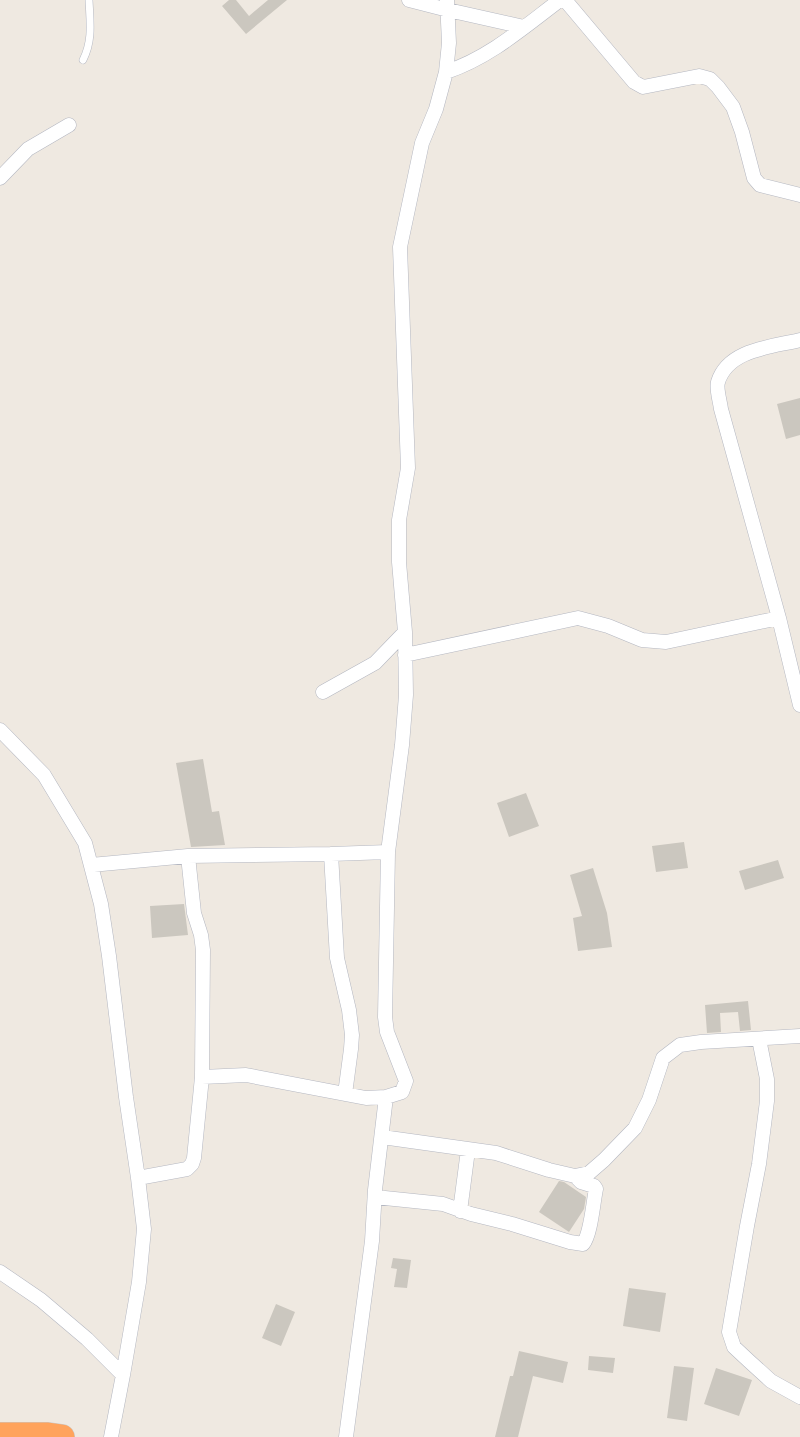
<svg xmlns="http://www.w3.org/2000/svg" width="800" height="1437" viewBox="0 0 800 1437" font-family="'PT Sans',sans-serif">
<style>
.building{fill:#cbc7bf}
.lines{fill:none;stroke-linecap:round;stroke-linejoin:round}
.lane-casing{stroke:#b4b7c1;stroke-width:8}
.street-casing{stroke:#b4b7c1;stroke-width:15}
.highway-casing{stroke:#c9c9c9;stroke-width:26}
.lane{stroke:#fff;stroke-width:7}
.street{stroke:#fff;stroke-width:14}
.highway{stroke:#ffa35c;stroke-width:25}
</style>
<rect width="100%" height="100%" fill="#efe9e1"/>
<path class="building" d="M229,0H236L249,16L268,0H287L246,34L222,6Z
M800,398V435L786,439L777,404Z
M203,759L212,812L219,811L225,845L191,847L176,763Z
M526,793L539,826L509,837L497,803Z
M684,842L688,868L656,872L652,846Z
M778,860L784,878L745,890L739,871Z
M593,868L607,913L612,947L578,951L573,918L582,916L570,875Z
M184,904L188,935L152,938L150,906Z
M748,1001L751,1030L740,1031L738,1012L720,1013L721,1032L707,1033L705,1005Z
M559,1181L564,1182L586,1197L584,1209L569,1232L539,1212Z
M393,1258L411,1260L407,1288L394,1287L397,1269L391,1268Z
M629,1288L666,1293L660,1332L623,1326Z
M276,1304L295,1312L281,1346L262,1338Z
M519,1351L568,1362L563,1383L533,1376L518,1437H495L510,1376H513Z
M589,1356L615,1358L613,1373L588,1370Z
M674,1366L694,1368L687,1421L667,1418Z
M716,1368L752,1380L739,1416L704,1404Z"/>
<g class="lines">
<g class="lane-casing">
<path id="lane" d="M83,60C93,40 90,22 89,0"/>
</g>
<g class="street-casing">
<path id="street" d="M409,0L448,10L524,27
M565,0L634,82L643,87L699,76L710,79L718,87L733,107L742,132L754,178L760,185L800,195
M446,72C489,58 524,27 560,0
M0,178L28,149L69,125
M800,340C772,347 728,349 718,382C716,389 720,401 721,409L779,618L800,705
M405,655L578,618L608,626L642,640L666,642L779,618
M323,692L375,663L405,632
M0,730L44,775L85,843L101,904L109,956L126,1097L138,1178L144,1229L139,1282L123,1375
M331,854L388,852
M188,856L331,854L337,958L349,1010L352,1035L351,1049L345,1094
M91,865L188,856L194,913L201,935L203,950L202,1077L194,1158L192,1164L187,1169L138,1178
M759,1039L767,1079V1101L759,1164L747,1226L729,1332L734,1347L749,1361L771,1381L800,1397
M202,1077L246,1075L366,1098L386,1097L375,1190L372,1241L346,1437
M386,1097L402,1092L406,1081L387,1032L385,1017L388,852L402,745L406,695L405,632L399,562V520L408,468L400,247L422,143L436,109L446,72L449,43L447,0
M382,1137L496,1153L549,1170L575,1176L589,1173L604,1160L635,1128L649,1100L663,1058L680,1045L701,1042L800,1036
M375,1197L443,1204L471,1214L512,1224L570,1242L583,1244C591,1234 593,1203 596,1189L594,1186L581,1182L575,1176
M460,1211L468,1150
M0,1272L41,1300L87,1339L123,1375L111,1437"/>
</g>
<g class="highway-casing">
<path id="highway" d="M0,1435H48L62,1437"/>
</g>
<use href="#lane" class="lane"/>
<use href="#street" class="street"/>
<use href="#highway" class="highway"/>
</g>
</svg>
